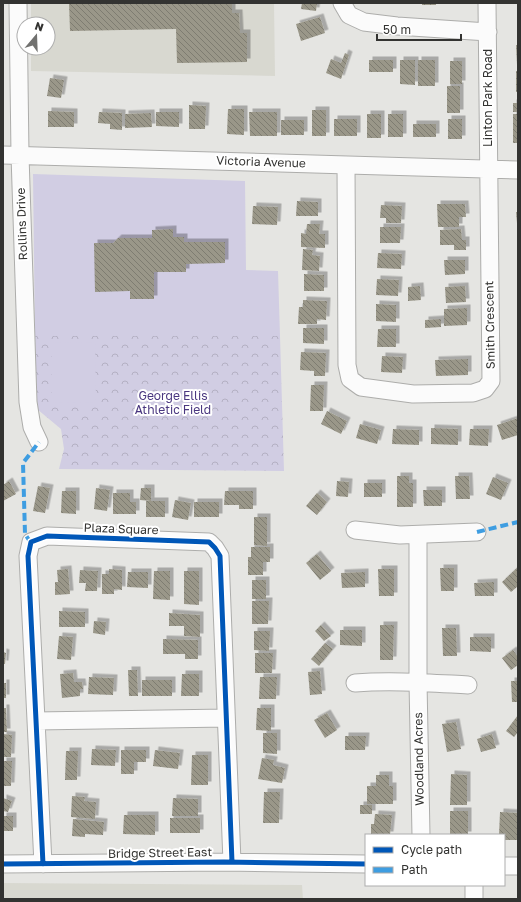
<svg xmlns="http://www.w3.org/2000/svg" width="521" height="902" viewBox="0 0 521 902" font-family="'Golos Text',sans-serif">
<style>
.built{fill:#d8d8d0}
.park{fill:url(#park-crowns)}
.pitch{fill:#d1cde3}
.building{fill:url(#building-back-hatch);filter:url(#shadow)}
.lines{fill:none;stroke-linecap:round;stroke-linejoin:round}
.minor-casing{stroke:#adadab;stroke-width:19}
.minor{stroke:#fbfbfb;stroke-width:17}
.quiet{stroke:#3e9de1;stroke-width:4;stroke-dasharray:8 4;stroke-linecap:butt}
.cycleway-casing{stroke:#fff;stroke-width:8}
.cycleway{stroke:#0057b8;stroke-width:5}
.labels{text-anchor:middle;stroke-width:4;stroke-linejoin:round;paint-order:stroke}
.street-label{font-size:12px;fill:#333331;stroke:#fff}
.park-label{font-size:12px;fill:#49367f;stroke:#fff}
</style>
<defs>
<pattern id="park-crowns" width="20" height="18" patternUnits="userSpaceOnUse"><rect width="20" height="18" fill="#d1cde3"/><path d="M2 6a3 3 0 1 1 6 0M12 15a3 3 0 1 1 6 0" fill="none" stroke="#b4b0c3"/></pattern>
<pattern id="building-back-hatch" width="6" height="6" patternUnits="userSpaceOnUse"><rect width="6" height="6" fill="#9a9789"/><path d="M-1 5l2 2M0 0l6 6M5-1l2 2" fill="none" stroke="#7e7c71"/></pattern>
<filter id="shadow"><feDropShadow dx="3.5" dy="-3.5" stdDeviation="0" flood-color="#0004"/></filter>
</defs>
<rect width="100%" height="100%" fill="#e5e5e2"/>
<path class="built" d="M31,3H274L275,76L31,71V48H48V24H31Z
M3,883L302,885L303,899H3Z"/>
<path class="park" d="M35,336H280L284,471L59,469L64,449L61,429L37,409Z"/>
<path class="pitch" d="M33,174L245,181L246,270L278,271L280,336H35Z
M95,342L96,402L52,403V343Z"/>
<path class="building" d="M69,3H232V13H239L240,33H247V62L177,63L176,29L70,31Z
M302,3H317L316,11L301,9Z
M422,3H436V5H422Z
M320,17L325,33L301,41L296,24Z
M516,45H518V65H517Z
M345,53L349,55L341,79L326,73L331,59L341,63Z
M369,60H393V72H369Z
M400,60H415V85L400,84Z
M418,60H435V86H418Z
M450,61H462V84H450Z
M516,71H518V92H516Z
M50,78L64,80L61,98L47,96Z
M447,86H460V113H447Z
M513,103H518V112H513Z
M189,105L206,106L205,129H189Z
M228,109H244V135L227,134Z
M312,110H326V136H312Z
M48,111L74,112V127H48Z
M99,112L122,113V130L110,129V124L98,123Z
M156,112H179V127L156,126Z
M249,112H277V136H250Z
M151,113L152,127L125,128V114Z
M367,114H381V138H367Z
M388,114H403V137H388Z
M513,114H518V143H513Z
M334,119H357V136H334Z
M448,119H462V139H448Z
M281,120H304V135H281Z
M413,124H436V137H413Z
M297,201L318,202V216H296Z
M437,204H465L466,217H459V227H438Z
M381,205L402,206L401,223H386V218H380Z
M253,206L278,207L277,225L252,224Z
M516,212H518V223H517Z
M307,224H320L319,234H325V248L301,247V233L306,234Z
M380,227H401L400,243H380Z
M173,229V237H184V242H225V263L186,264V272H154V299H130V291L95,292L94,243H113L118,238H152V230Z
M461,229L462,240H466V250H454V245H440V230Z
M303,249L313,250L312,255L320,256L319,271L302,270Z
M378,253L402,254L401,269L377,268Z
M444,260H465V274L445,275Z
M304,274L324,275V291H304Z
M377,279L399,280L398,296L376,295Z
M420,286L421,300L408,301V287Z
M465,286L466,302L446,303L445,287Z
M303,300L327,301L326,320L317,319V324H298L299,307H303Z
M376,304L396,305V322L376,321Z
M467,308V325L444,326V309Z
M441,319V327L425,328V320Z
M303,328H324V344L303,343Z
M378,329H396V347H377Z
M301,352L326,353L325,376H314V371L300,370Z
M382,356L403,357L402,373L381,372Z
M468,359V375L436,376L435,360Z
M311,385H324L323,411H310Z
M327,411L347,421L341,434L321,424Z
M518,418V435L502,440L497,425Z
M360,424L381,430L377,444L356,438Z
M431,428L458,429V445L431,444Z
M393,429L419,430V445L392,444Z
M470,429H489L488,446L469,445Z
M397,476H409V483H413V507H397Z
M455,476H469L470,499H456Z
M493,477L508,483L501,500L486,494Z
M9,481L16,494L3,501V485Z
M337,481L349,482L348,497L336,496Z
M364,483H382V497H364Z
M38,486L50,488L45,513L33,511Z
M96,488L110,490L107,511L94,509Z
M141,488H151V501L140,500Z
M423,490H442V506H424Z
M62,491H76V514L61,513Z
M225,491H253V509H239V505H224Z
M113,493H130V502H136V514H113Z
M317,493L327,502L317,515L306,506Z
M175,500L191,503L188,520L172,517Z
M146,501H165V517H146Z
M194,502H219V517H194Z
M254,517H267V546L254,545Z
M251,547H270V562H263V575H248V557H251Z
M317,554L331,571L320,580L306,563Z
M518,567V586L511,592L502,582Z
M440,568H454V591H441Z
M68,569L70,594L55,595V582H58L57,570Z
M109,569L122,570V590L114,589V594H102V574H109Z
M378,569H394V596H379Z
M80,570L98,571L97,591H85L86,583H79Z
M154,571H170V600L153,599Z
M184,571H199V605L184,604Z
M128,572H148V588L127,587Z
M365,572V587L342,588L341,573Z
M252,580H266V599H252Z
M494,582V596H475L474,583Z
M252,601H269L268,624H252Z
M59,611L85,612V627H59Z
M169,613L200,615V637L184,636V626H169Z
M94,621L106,622L105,635L93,633Z
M321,625L331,636L324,641L315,631Z
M380,625H394L393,660H380Z
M442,628H456L457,656H443Z
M340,630H362V646L340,645Z
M254,631H270L269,651L254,650Z
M59,636L73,637L71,660L57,659Z
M470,637H491V652L470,651Z
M163,639L198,640V659H185V654H163Z
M325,643L333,649L319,666L311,659Z
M513,650L518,657V665L511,670L502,658Z
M3,652L6,653L5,664H3Z
M255,653H273L272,673H255Z
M128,670H137L138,696H129Z
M320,671L322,694L310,695L308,672Z
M73,673L74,682H82L83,689H80V696L62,698L60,674Z
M182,674H199V696H181Z
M89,677L114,678L113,695L88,694Z
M260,677H277L276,699H259Z
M142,680H172V696H142Z
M511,681H518V702H512Z
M3,683H6V698H3Z
M3,708H6L7,732H3Z
M257,708H271V731L256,730Z
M327,713L337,730L325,738L314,720Z
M518,715V732L514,737L506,731Z
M456,722L461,749L447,752L442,724Z
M263,733H277V754L263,753Z
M3,734L12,735L11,757H3Z
M492,734L496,748L481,752L477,739Z
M345,736H366L365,750H345Z
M92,749L116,750L115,766L91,765Z
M121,750H146V762H134V774H121Z
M155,750L180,753L178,769L153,766Z
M66,751H78L77,780H65Z
M192,755H208V785H191Z
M262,758L274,760L273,765L285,768L282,783L258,779Z
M3,761H12L11,786H3Z
M451,774L467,775V805H450Z
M376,775H389V786H393V804H367V786H376Z
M264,792H280L279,823H263Z
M72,796L85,797L84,801L96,802L95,819L71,817Z
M3,798L12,801L8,812L3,811Z
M173,798L198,799V816H172Z
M360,805H372V814H360Z
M450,811H468V835H450Z
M500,812L518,813L517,840H504V835H499Z
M375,814L392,815L390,835H371V824H374Z
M124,815H155V835L123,834Z
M3,816H13V831H3Z
M170,818H200V833H170Z
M73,819L104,822L103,835L85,834V837L72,836Z"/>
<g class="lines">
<g class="minor-casing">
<path id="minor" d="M18,3L20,155L28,402L32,427L39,442
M342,3L349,15L364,22L397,26L488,32
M3,155L518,170
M346,165L347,365L350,379L361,387L413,394L473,393L485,389L491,381L487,3
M355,530L400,535L477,532
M418,535V682L421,835
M355,683C392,680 430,683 468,685
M36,721L226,718
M3,864L224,862L366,864
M43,864L28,556L31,542L47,536L209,542L215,548L220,556L232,862
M504,866H518
M474,885V899"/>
</g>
<use href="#minor" class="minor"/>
<path class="quiet" d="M477,532L518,522
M31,543L25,534L23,463L39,442"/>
<g class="cycleway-casing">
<path id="cycleway" d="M3,864L224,862L366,864
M43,864L28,556L31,542L47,536L209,542L215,548L220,556L232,862"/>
</g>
<use href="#cycleway" class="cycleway"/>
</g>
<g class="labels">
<g class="street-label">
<text transform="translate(488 98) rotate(-90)" y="4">Linton Park Road</text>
<text transform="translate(261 162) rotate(2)" y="4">Victoria Avenue</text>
<text transform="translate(22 224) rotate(-92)" y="4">Rollins Drive</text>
<text transform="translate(490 325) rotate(-91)" y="4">Smith Crescent</text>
<text transform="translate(121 529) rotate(2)" y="4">Plaza Square</text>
<text transform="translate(419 759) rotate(-91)" y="4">Woodland Acres</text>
<text transform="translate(160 853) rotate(-1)" y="4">Bridge Street East</text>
</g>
<g class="park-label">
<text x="173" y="400">George Ellis<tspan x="173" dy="14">Athletic Field</tspan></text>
</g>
</g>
<rect width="521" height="902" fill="none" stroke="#333331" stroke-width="8"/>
<rect x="365" y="834" width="140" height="52" fill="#ffffff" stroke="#adadad"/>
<rect x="373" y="847" width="20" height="6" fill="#0057b8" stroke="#adadad"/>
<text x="401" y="854" font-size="12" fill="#333331">Cycle path</text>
<rect x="373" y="867" width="20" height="6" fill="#3e9de1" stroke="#adadad"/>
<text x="401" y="874" font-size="12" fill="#333331">Path</text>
<g transform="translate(36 36) rotate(19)"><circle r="19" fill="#ffffff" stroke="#adadad"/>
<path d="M0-3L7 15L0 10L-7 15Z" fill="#71716f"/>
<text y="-6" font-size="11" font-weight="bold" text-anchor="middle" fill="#333331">N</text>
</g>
<path d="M377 34v6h84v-6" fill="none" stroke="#333331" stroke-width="2"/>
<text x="383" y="34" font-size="12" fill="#333331" stroke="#ffffff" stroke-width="3" paint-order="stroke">50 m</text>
</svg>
